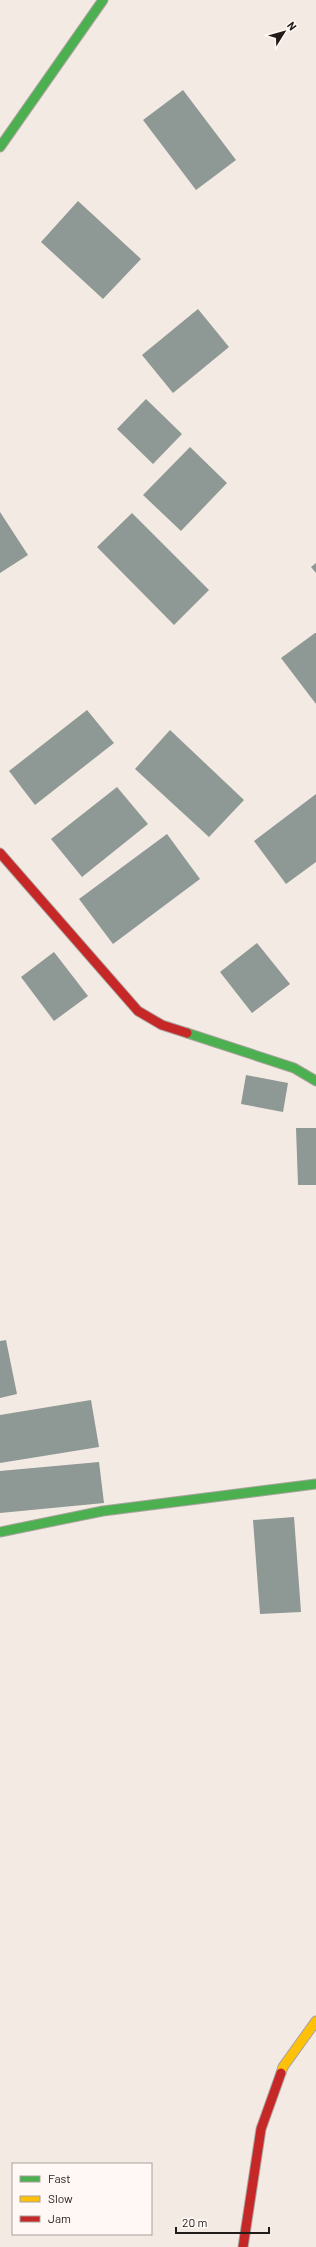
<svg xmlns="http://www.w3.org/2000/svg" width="316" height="2247" viewBox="0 0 316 2247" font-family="Barlow,sans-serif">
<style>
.building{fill:#8e9894}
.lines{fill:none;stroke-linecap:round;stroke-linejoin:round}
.fast-casing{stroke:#aba49f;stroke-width:11}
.slow-casing{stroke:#aba49f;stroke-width:11}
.jam-casing{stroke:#aba49f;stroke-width:11}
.fast{stroke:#4caf50;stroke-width:9}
.slow{stroke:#ffc107;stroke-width:9}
.jam{stroke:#c62828;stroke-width:9}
</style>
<rect width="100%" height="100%" fill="#f4eae4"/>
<path class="building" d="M183,90L236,160L196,190L143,120Z
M78,201L141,259L103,299L41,242Z
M198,309L229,347L173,393L142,355Z
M146,399L182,434L153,464L117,429Z
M190,447L227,483L181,531L143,495Z
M0,512L28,555L0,573Z
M132,513L209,590L174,625L97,547Z
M316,563V573L311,567Z
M315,633H316V704L281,658Z
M87,710L114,743L35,805L9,771Z
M170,730L244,800L209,837L135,769Z
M117,787L148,824L82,877L51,839Z
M316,794V862L286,884L254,841Z
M167,834L200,879L113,944L79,899Z
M257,943L290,984L252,1013L220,972Z
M54,952L88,996L54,1021L21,977Z
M246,1075L288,1083L283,1112L241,1104Z
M296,1128H316V1185H298Z
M6,1340L17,1394L0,1398V1341Z
M91,1400L99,1447L0,1463V1415Z
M99,1462L104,1503L0,1513V1471Z
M294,1517L301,1612L260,1614L253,1520Z"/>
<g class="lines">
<g class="fast-casing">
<path id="fast" d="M0,147L103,0
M187,1033L294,1068L316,1081
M0,1532L103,1511L316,1484"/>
</g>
<g class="slow-casing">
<path id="slow" d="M281,2073L283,2067L316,2021"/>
</g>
<g class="jam-casing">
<path id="jam" d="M0,853L138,1011L162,1025L187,1033
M243,2247L261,2129L281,2073"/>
</g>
<use href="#fast" class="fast"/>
<use href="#slow" class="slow"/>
<use href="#jam" class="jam"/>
</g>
<rect x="12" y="2163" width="140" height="72" fill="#fff8f4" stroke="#a7a09c"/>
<rect x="20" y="2176" width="20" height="6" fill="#4caf50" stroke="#a7a09c"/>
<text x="48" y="2183" font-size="12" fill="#221c18">Fast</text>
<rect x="20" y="2196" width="20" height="6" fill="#ffc107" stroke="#a7a09c"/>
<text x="48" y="2203" font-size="12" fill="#221c18">Slow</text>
<rect x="20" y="2216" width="20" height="6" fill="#c62828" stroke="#a7a09c"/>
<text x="48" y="2223" font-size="12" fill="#221c18">Jam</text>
<g transform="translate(284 32) rotate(53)" stroke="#fff8f4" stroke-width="3" paint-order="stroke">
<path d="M0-3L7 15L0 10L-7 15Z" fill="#221c18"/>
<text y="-6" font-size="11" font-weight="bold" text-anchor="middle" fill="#221c18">N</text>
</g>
<path d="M176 2227v6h93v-6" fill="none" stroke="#221c18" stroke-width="2"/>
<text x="182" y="2227" font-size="12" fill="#221c18" stroke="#fff8f4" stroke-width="3" paint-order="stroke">20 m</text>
</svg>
